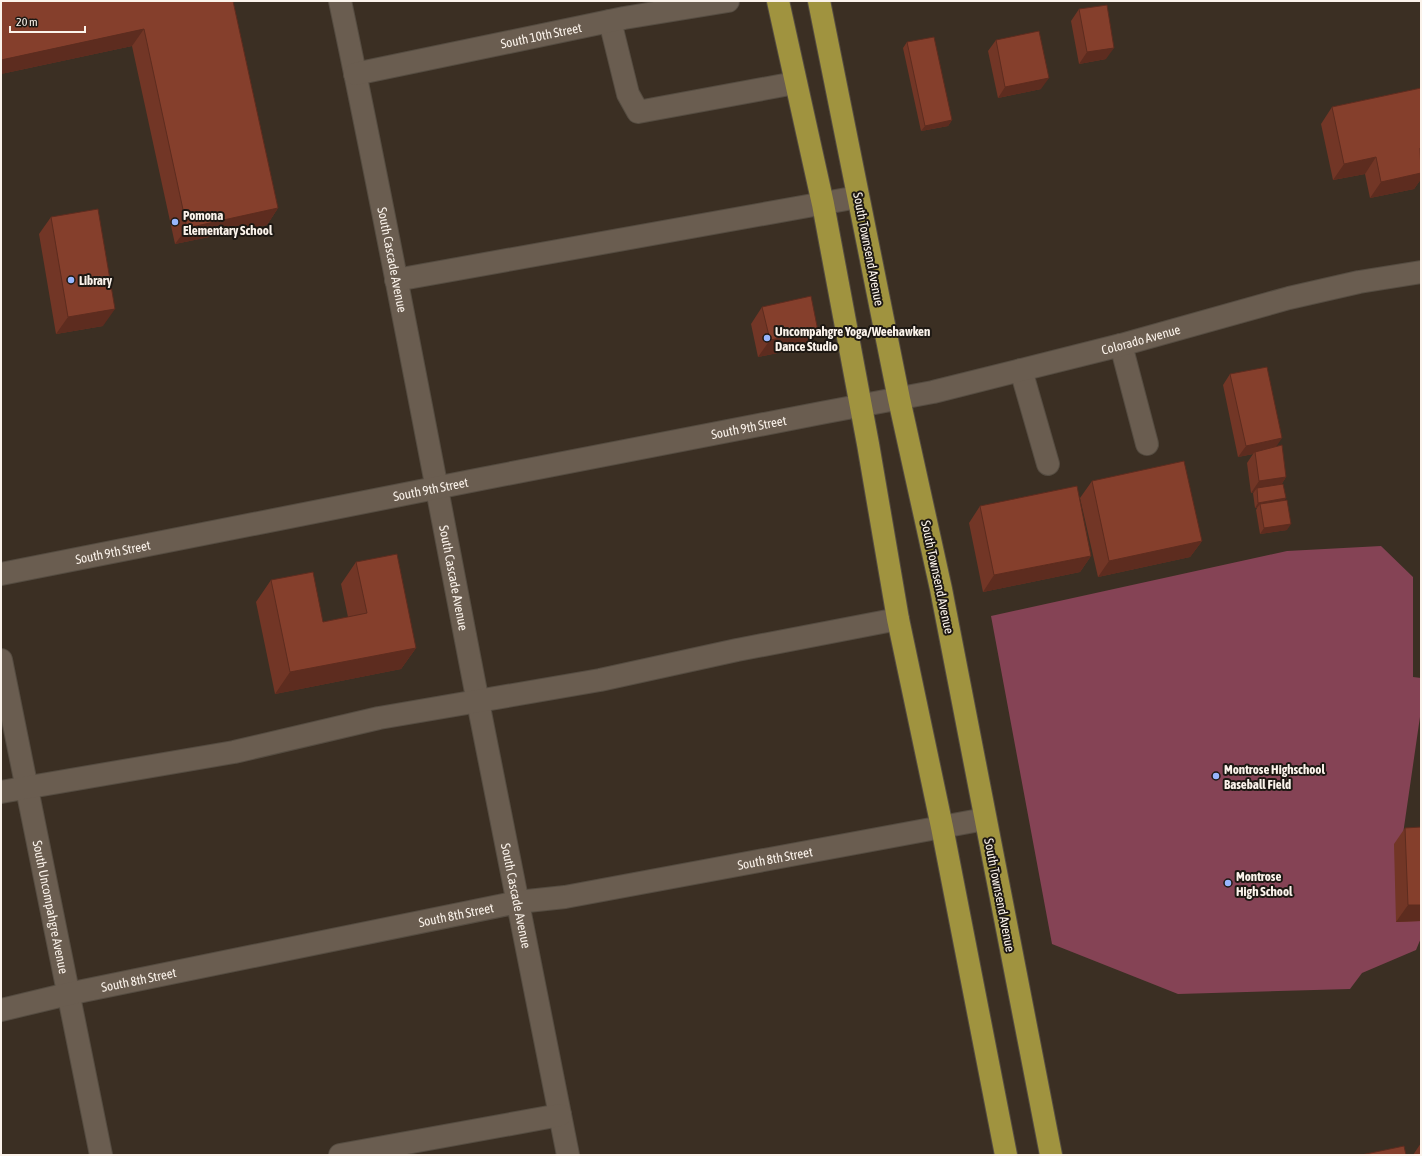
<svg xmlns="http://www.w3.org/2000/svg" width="1422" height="1156" viewBox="0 0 1422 1156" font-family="'Asap Condensed',sans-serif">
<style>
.green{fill:#854355}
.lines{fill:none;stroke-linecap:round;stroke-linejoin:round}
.minor-casing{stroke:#554c41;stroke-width:24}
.highway-casing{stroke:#554c41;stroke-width:24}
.minor{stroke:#6a5d50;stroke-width:22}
.highway{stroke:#a0933f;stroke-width:22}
.wall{fill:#723626}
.shaded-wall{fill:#5d2c1f}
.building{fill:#853f2c;stroke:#5d2c1f}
.poi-dot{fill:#97b6fd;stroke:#1d1813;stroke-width:1.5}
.labels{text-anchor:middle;stroke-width:4;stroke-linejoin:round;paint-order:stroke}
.street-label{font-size:13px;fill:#fbf3eb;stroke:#1d1813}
.poi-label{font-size:13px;font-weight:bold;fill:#fbf3eb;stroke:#1d1813;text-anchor:start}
</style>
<rect width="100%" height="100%" fill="#3b2f23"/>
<path class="green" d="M1381,546L1413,577V677L1421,678V710L1402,841L1421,842V938L1416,950L1362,973L1350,989L1178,994L1052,944L991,616L1287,551Z"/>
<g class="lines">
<g class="minor-casing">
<g id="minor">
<path id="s1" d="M340,1C389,232 432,465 477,697C506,850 539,1002 568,1155"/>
<path d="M610,21L628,94L638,112L795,83"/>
<path id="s2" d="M355,74L624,18L728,1"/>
<path d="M396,280L858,197"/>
<path d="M1121,345L1147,444"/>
<path d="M1021,370L1048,464"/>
<path id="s3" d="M1,574L481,479L821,413L933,392L1121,345L1289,298L1359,282L1421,272"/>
<path id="s4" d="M1,660L101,1155"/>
<path d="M1,792L234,752L379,718L600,680L737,650L898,619"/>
<path id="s5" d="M1,1010L68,994L518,902L565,897L985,819"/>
<path d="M340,1155L560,1115"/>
</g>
</g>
<g class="highway-casing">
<path id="highway" d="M778,1L823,204L868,444L898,619L942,827L1006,1155
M819,1L899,399L941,589L1051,1155"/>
</g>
<use href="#minor" class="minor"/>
<use href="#highway" class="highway"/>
</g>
<path class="wall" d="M233,1L278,208L267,225L175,244L132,46L1,74Z
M1079,9L1106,59L1079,64L1071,21Z
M996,40L1041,89L998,98L988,51Z
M907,42L952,120L948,126L921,131L903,48Z
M1421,88V179L1414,189L1370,198L1365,174L1333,180L1321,124L1332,107Z
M51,217L103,326L56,334L39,234Z
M762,307L818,331L806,347L758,357L751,324Z
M1230,374L1276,446L1286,477L1281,485L1285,500L1287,530L1260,534L1256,510L1257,508H1255L1253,493L1254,492L1251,493L1247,463L1253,454L1238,457L1223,385Z
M1092,481L1202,541L1190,557L1098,577L1080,498Z
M980,506L1091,556L1080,572L983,592L969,523Z
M356,562L416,648L401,669L275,694L256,602L271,580L323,622L348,617L341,584Z
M1405,828L1421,921L1396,922L1394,844Z
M1421,1143V1155H1413Z"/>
<path class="shaded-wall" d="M144,29L132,46L1,74V60Z
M1114,48L1106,59L1079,64L1087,52Z
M1049,78L1041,89L998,98L1005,87Z
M952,120L948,126L921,131L925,126Z
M1376,157L1365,174L1333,180L1344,164Z
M1421,173V179L1414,189L1370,198L1381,182Z
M278,208L267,225L175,244L187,228Z
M115,309L103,326L56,334L68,317Z
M818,331L806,347L758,357L770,340Z
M1282,438L1274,450L1255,452L1253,454L1238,457L1246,446Z
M1286,477L1279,488H1257L1254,492L1251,493L1259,481Z
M1286,498L1282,504H1260L1257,508H1255L1258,503Z
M1291,524L1287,530L1260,534L1264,528Z
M1202,541L1190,557L1098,577L1109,561Z
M1091,556L1080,572L983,592L994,575Z
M416,648L401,669L275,694L290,672Z
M1408,905H1421V921L1396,922Z"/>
<path class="building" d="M1,1H233L278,208L187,228L144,29L1,60Z
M1107,5L1114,48L1087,52L1079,9Z
M1039,31L1049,78L1005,87L996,40Z
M934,37L952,120L925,126L907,42Z
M1421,88V148H1420L1421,173L1381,182L1376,157L1344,164L1332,107Z
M98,209L115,309L68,317L51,217Z
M811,296L818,331L770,340L762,307Z
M1267,367L1282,438L1246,446L1230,374Z
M1282,445L1286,477L1259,481L1255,452Z
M1184,461L1202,541L1109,561L1092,481Z
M1283,484L1286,498L1258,503L1257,488Z
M1077,486L1091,556L994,575L980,506Z
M1287,500L1291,524L1264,528L1260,504Z
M397,554L416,648L290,672L271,580L313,572L323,622L367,613L356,562Z
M1421,827V905H1408L1405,828Z
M1404,1146L1406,1155H1361Z"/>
<g class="poi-dot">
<circle cx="175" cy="222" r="4"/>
<circle cx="71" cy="280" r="4"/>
<circle cx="767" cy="338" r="4"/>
<circle cx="1216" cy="776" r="4"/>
<circle cx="1228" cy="883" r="4"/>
</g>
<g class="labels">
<g class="street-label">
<text dy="5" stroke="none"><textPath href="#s2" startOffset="190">South 10th Street</textPath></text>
<text transform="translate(869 249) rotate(79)" y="5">South Townsend Avenue</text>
<text dy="5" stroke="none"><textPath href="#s1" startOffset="264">South Cascade Avenue</textPath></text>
<text dy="5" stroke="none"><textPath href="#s3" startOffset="1164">Colorado Avenue</textPath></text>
<text dy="5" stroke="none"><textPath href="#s3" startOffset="762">South 9th Street</textPath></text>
<text dy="5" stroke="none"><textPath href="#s3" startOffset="438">South 9th Street</textPath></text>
<text dy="5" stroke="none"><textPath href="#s3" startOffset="114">South 9th Street</textPath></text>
<text transform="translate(938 577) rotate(78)" y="5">South Townsend Avenue</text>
<text dy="5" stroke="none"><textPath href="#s1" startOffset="588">South Cascade Avenue</textPath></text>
<text dy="5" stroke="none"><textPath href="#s5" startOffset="789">South 8th Street</textPath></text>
<text transform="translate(1000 895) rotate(79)" y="5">South Townsend Avenue</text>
<text dy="5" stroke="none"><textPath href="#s1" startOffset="912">South Cascade Avenue</textPath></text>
<text dy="5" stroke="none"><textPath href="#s4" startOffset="252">South Uncompahgre Avenue</textPath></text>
<text dy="5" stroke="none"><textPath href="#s5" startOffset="465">South 8th Street</textPath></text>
<text dy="5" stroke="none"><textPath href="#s5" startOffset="141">South 8th Street</textPath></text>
</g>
<g class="poi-label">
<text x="183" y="220">Pomona<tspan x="183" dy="15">Elementary School</tspan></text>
<text x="79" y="285">Library</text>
<text x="775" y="336">Uncompahgre Yoga/Weehawken<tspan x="775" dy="15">Dance Studio</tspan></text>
<text x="1224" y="774">Montrose Highschool<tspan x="1224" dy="15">Baseball Field</tspan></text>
<text x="1236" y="881">Montrose<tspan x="1236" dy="15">High School</tspan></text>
</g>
</g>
<rect width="1422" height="1156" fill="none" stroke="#fbf3eb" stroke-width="4"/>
<path d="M10 26v6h75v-6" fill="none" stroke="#fbf3eb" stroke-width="2"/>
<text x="16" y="26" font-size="12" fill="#fbf3eb" stroke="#1d1813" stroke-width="3" paint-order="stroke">20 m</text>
</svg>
